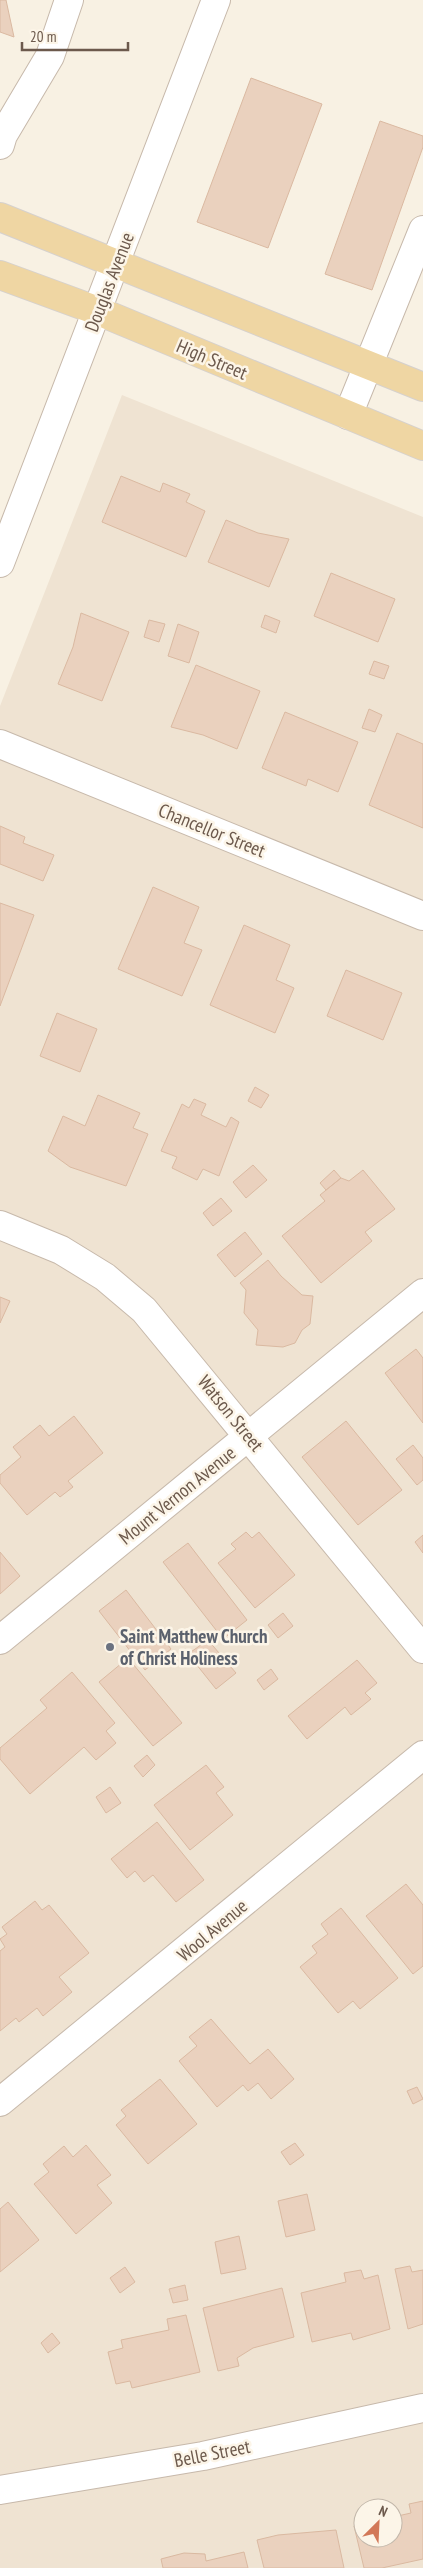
<svg xmlns="http://www.w3.org/2000/svg" width="423" height="2568" viewBox="0 0 423 2568" font-family="'PT Sans Narrow',sans-serif">
<style>
.residential{fill:#efe3d2;fill-rule:evenodd}
.building{fill:#ead1be;stroke:#dab9a1}
.lines{fill:none;stroke-linecap:round;stroke-linejoin:round}
.minor-casing{stroke:#c7b9ab;stroke-width:30}
.major-casing{stroke:#d6d1cd;stroke-width:30}
.minor{stroke:#fff;stroke-width:28}
.major{stroke:#efd6a3;stroke-width:28}
.worship-dot{fill:#6b7280;stroke:#fcf5e8;stroke-width:2}
.labels{text-anchor:middle;stroke-width:5;stroke-linejoin:round;paint-order:stroke}
.street-label{font-size:19px;fill:#6c594c;stroke:#fcf5e8}
.worship-label{font-size:19px;font-weight:bold;fill:#5b616d;stroke:#fcf5e8;text-anchor:start}
</style>
<rect width="100%" height="100%" fill="#f8f1e3"/>
<path class="residential" d="M122,395L423,517V2568H0V706ZM363,2508H393V2538H363Z"/>
<path class="building" d="M0,0H6L14,37L0,32Z
M251,78L322,104L268,248L197,222Z
M380,121L423,136V147L372,290L325,274Z
M121,476L160,492L163,483L190,494L186,502L205,511L186,557L102,522Z
M226,520L258,533L289,539L269,587L208,562Z
M331,573L395,599L378,642L314,616Z
M81,613L129,632L102,701L58,684L73,647Z
M265,615L280,621L276,633L261,627Z
M149,620L165,624L159,642L144,637Z
M178,624L199,632L189,663L168,656Z
M374,661L389,666L384,679L369,674Z
M196,665L260,691L237,749L203,735L171,727Z
M369,709L382,715L375,732L362,728Z
M285,712L358,742L338,792L308,779L306,786L262,768Z
M397,733L423,744V828L369,805Z
M0,826L25,837L23,843L54,855L43,881L0,864Z
M153,887L199,907L184,943L202,950L182,996L118,969Z
M0,903L34,915L0,1006Z
M244,925L290,945L276,980L294,988L275,1033L210,1005Z
M346,970L402,993L383,1040L327,1016Z
M57,1013L97,1029L80,1072L40,1056Z
M255,1087L269,1095L261,1108L248,1101Z
M98,1095L140,1113L133,1128L148,1134L126,1186L70,1167L48,1151L63,1116L85,1126Z
M194,1099L206,1104L201,1115L226,1127L231,1117L239,1122L219,1176L203,1169L197,1180L172,1168L177,1157L161,1151L182,1104L189,1108Z
M253,1165L267,1180L246,1198L233,1182Z
M334,1170L341,1178L326,1190L320,1183Z
M363,1170L395,1209L365,1232L372,1241L321,1283L282,1236L325,1201L320,1195L341,1178L349,1181Z
M221,1198L232,1211L213,1226L203,1213Z
M245,1232L262,1254L235,1277L217,1255Z
M268,1260L281,1276L302,1295L313,1296L310,1324L302,1330L295,1343L283,1347L256,1345L258,1330L244,1313L246,1290L240,1283Z
M0,1297L10,1301L0,1323Z
M416,1349L423,1358V1423L385,1373Z
M74,1416L103,1453L68,1481L73,1487L60,1497L55,1492L27,1515L0,1483V1475L21,1457L13,1447L40,1425L49,1436Z
M346,1421L402,1490L358,1525L302,1457Z
M413,1445L423,1458V1480L417,1485L396,1459Z
M246,1532L252,1538L259,1532L295,1575L255,1608L218,1563L236,1549L231,1544Z
M423,1535V1553L415,1542Z
M188,1543L247,1620L223,1639L163,1562Z
M0,1552L20,1576L0,1594Z
M126,1590L171,1649L145,1670L99,1611Z
M283,1613L293,1626L278,1638L268,1625Z
M208,1640L236,1673L216,1689L188,1654Z
M128,1658L182,1723L153,1746L99,1682Z
M357,1660L377,1683L365,1693L371,1699L351,1715L345,1707L307,1739L288,1716Z
M271,1669L278,1679L264,1690L257,1680Z
M72,1672L115,1723L106,1731L116,1743L96,1760L84,1747L30,1794L0,1759V1748L47,1708L40,1700Z
M147,1755L155,1765L143,1777L134,1766Z
M206,1765L224,1787L216,1793L233,1815L190,1850L154,1805Z
M110,1787L121,1803L106,1813L96,1797Z
M157,1822L204,1880L176,1902L153,1875L144,1882L135,1871L127,1878L111,1859Z
M406,1884L423,1905V1966L413,1974L366,1916Z
M35,1901L42,1910L49,1905L89,1953L59,1977L72,1992L43,2016L37,2008L19,2022L16,2018L0,2031V1951L5,1947L0,1939L7,1934L2,1927Z
M341,1908L398,1978L360,2009L353,2001L338,2013L300,1967L317,1953L312,1946L328,1934L321,1924Z
M211,2019L250,2064L268,2049L294,2079L271,2099L258,2083L248,2091L243,2085L217,2107L179,2061L197,2046L189,2037Z
M160,2079L197,2124L148,2164L116,2125L126,2116L121,2110Z
M417,2087L423,2099L413,2104L407,2091Z
M295,2143L304,2155L290,2165L281,2152Z
M86,2145L111,2175L97,2185L112,2203L76,2234L34,2184L49,2172L43,2164L64,2146L73,2157Z
M307,2194L315,2230L286,2237L278,2201Z
M8,2202L39,2240L0,2272V2209Z
M239,2236L246,2269L221,2274L215,2242Z
M410,2266L412,2272L423,2270V2324L408,2329L395,2269Z
M125,2267L135,2282L120,2293L110,2278Z
M361,2270L364,2279L378,2275L390,2329L353,2340L351,2333L312,2342L301,2293L346,2282L344,2273Z
M185,2285L188,2300L173,2303L169,2289Z
M282,2288L294,2337L253,2348L237,2358L239,2366L218,2371L203,2308Z
M186,2315L200,2372L132,2388L130,2381L116,2384L108,2352L123,2348L121,2340L169,2330L167,2319Z
M52,2333L60,2343L48,2353L41,2343Z
M423,2501V2559L382,2568H364L354,2526L363,2524V2538H393V2517L411,2513L409,2504Z
M336,2530L344,2568H264L257,2540L278,2535Z
M244,2552L248,2568H163L161,2559L184,2553L205,2554L206,2561Z"/>
<g class="lines">
<g class="minor-casing">
<path id="minor" d="M0,145L3,135L50,56L69,0
M348,415L423,230
M0,563L216,0
M0,744L423,916
M0,1225L61,1250L105,1277L144,1310L423,1649
M0,1640L423,1293
M0,2102L423,1755
M0,2490L203,2456L423,2408"/>
</g>
<g class="major-casing">
<path id="major" d="M0,217L423,387
M0,275L98,311L423,446"/>
</g>
<use href="#minor" class="minor"/>
<use href="#major" class="major"/>
</g>
<circle class="worship-dot" cx="110" cy="1647" r="5"/>
<g class="labels">
<g class="street-label">
<text transform="translate(109 282) rotate(-69)" y="7">Douglas Avenue</text>
<text transform="translate(212 359) rotate(23)" y="7">High Street</text>
<text transform="translate(212 830) rotate(22)" y="7">Chancellor Street</text>
<text transform="translate(231 1413) rotate(51)" y="7">Watson Street</text>
<text transform="translate(177 1495) rotate(-39)" y="7">Mount Vernon Avenue</text>
<text transform="translate(212 1930) rotate(-40)" y="7">Wool Avenue</text>
<text transform="translate(212 2453) rotate(-11)" y="7">Belle Street</text>
</g>
<g class="worship-label">
<text x="120" y="1643">Saint Matthew Church<tspan x="120" dy="22">of Christ Holiness</tspan></text>
</g>
</g>
<g transform="translate(378 2523) rotate(24)"><circle r="24" fill="#fcf5e8" stroke="#c2b7aa"/>
<path d="M0-4L9 19L0 12L-9 19Z" fill="#d27858"/>
<text y="-8" font-size="14" font-weight="bold" text-anchor="middle" fill="#6c594c">N</text>
</g>
<path d="M22 42v8h106v-8" fill="none" stroke="#6c594c" stroke-width="2.5"/>
<text x="30" y="42" font-size="15" fill="#6c594c" stroke="#fcf5e8" stroke-width="4" paint-order="stroke">20 m</text>
</svg>
